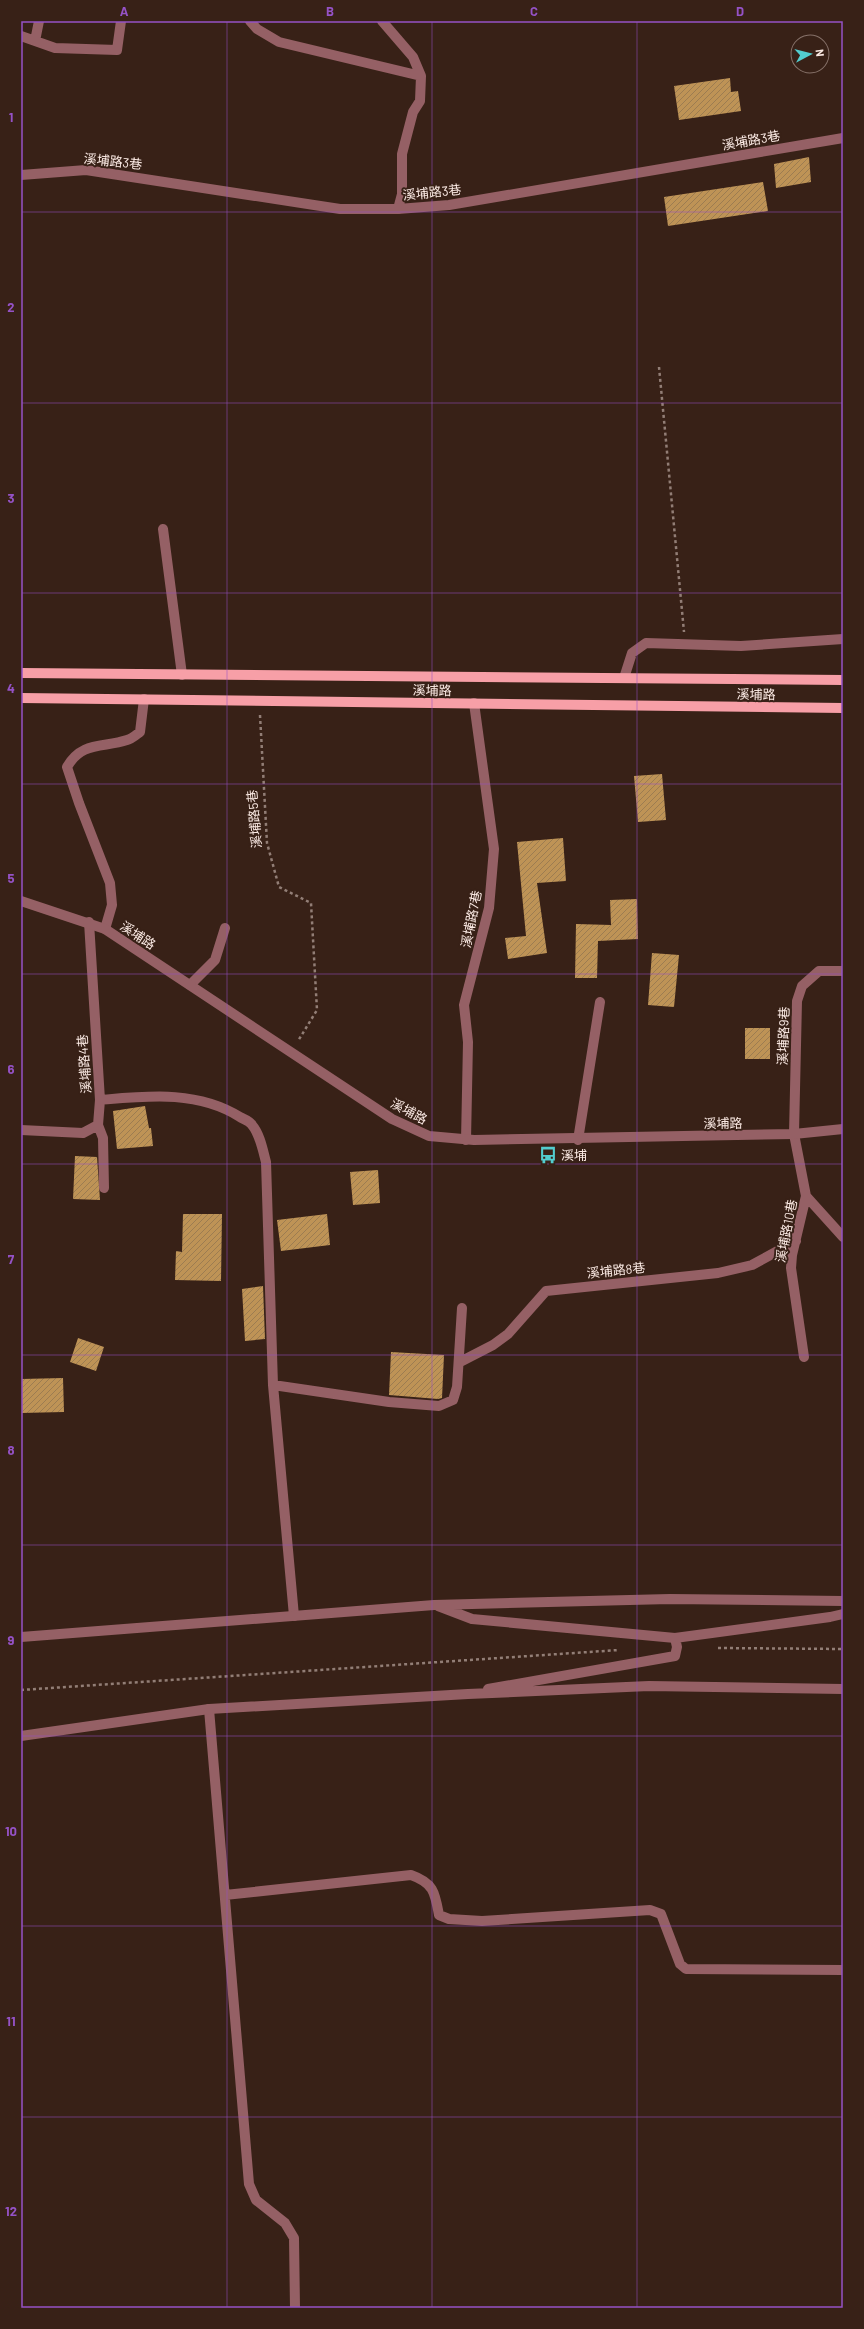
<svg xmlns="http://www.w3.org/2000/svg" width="864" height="2329" viewBox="0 0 864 2329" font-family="Barlow,'Noto Sans TC',sans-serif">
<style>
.building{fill:url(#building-hatch)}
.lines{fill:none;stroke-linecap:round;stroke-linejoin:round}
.path{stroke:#927e76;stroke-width:2.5;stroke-dasharray:3 3;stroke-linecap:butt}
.service{stroke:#956065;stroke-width:10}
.minor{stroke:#956065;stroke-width:10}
.tertiary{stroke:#956065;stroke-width:10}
.primary{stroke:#f79fa7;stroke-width:10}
.grid{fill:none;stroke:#9552c6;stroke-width:1;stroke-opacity:0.55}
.labels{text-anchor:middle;stroke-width:4;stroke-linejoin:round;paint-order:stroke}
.street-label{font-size:13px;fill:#fbeae4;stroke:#382117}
.poi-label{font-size:13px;fill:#fbeae4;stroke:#382117;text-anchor:start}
.neatline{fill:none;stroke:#9552c6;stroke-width:1.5}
.grid-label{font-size:13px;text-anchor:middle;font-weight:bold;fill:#9552c6}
</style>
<defs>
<pattern id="building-hatch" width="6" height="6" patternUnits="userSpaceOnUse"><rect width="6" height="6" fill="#be9356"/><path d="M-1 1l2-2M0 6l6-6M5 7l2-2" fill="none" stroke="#9c7c51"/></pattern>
</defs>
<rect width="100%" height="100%" fill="#382117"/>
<path class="building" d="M730,78L731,92L738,91L741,111L679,120L674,86Z
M809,157L811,182L776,188L774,164Z
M763,182L768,211L668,226L664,197Z
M662,774L666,820L638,822L634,776Z
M563,838L566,881L537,883L547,953L508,959L505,938L526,936L517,842Z
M637,899L638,939L598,941L597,978H575L576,924L611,925L610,900Z
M652,953L679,955L674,1007L648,1005Z
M745,1028H770V1059H745Z
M145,1106L149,1128H151L153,1146L117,1149L113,1111Z
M75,1156L97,1157L100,1200L73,1199Z
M378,1170L380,1203L353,1205L350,1172Z
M183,1214H222L221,1281L175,1280L176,1251L182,1252Z
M327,1214L330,1245L281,1251L277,1220Z
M263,1286L265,1339L245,1341L242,1289Z
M78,1338L104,1347L96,1371L70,1362Z
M391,1352L444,1355L442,1398L438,1399L389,1395Z
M63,1378L64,1412L21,1413V1379Z"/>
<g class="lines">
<path class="path" d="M659,367L684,632
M260,715L267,843L279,887L311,903L317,1010L298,1041
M718,1648L843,1649
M21,1690L619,1650"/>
<path class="service" d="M250,21L257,29L279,42L421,76
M382,21L413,57L421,76L420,101L413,112L402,154V194L398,209
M21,36L55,48L117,50L121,21
M35,41L39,21
M163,529L182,675
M624,678L632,653L646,643L741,646L843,639
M105,929L112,905L110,883L79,803L67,767C82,741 103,748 127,740C132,739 136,735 140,732L144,699
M190,985L215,960L225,928
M100,1100C147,1096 197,1090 240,1117C243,1119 250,1121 252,1125C260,1134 263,1151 266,1162L273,1385L294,1616
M98,1125L103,1138L104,1188
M21,1130L83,1133L98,1125L100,1100L89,922
M466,1140L468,1042L464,1005L489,908L494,849L474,703
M578,1140L600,1002
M806,1196L843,1237
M804,1357L791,1268L792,1255L806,1196L794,1134L797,1001L802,986L819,971H843
M460,1362L493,1345L508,1334L546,1291L718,1273L752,1265L796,1241
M273,1385L389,1402L439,1406L453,1400L457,1387L462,1308
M209,1709L249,2184L256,2200L285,2223L294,2238L295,2308
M225,1895L411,1875C434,1883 435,1893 439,1915L449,1919L482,1921L650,1910L661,1914L680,1964L686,1969L843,1970"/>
<path class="minor" d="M21,175L86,170L340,209H398L449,205L843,138
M438,1606L472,1619L675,1638L830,1617L843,1614
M21,1637L434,1605L670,1599L843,1601
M488,1689L675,1656L677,1647L675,1638
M21,1736L209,1709L468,1694L649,1686L843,1689"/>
<path class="tertiary" d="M21,901L105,929L392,1119L429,1136L474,1140L794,1134L843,1129"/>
<path class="primary" d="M21,673L843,680
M21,698L843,708"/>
</g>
<path class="grid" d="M227,21V2308M432,21V2308M637,21V2308M21,212H843M21,403H843M21,593H843M21,784H843M21,974H843M21,1164H843M21,1355H843M21,1545H843M21,1736H843M21,1926H843M21,2117H843"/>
<defs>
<g id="bus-bare" transform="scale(1.38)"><path d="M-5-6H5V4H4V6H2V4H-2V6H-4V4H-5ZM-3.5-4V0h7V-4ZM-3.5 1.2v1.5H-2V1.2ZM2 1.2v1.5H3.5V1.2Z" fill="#52cdcf" stroke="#382117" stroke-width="2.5" paint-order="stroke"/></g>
</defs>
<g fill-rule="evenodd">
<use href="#bus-bare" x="548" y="1155"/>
</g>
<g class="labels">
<g class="street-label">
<text transform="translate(751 140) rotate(-10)" y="5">溪埔路3巷</text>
<text transform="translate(113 161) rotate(6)" y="5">溪埔路3巷</text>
<text transform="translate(432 192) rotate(-6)" y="5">溪埔路3巷</text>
<text transform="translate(432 690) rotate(1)" y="5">溪埔路</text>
<text transform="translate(756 694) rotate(1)" y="5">溪埔路</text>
<text transform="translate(254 819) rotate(-95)" y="5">溪埔路5巷</text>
<text transform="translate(471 919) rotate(-79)" y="5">溪埔路7巷</text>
<text transform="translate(138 935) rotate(33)" y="5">溪埔路</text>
<text transform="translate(783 1036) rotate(-88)" y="5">溪埔路9巷</text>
<text transform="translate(84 1064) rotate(-94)" y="5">溪埔路4巷</text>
<text transform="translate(409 1111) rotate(28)" y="5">溪埔路</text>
<text transform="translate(723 1123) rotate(-1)" y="5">溪埔路</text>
<text transform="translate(786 1231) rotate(-79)" y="5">溪埔路10巷</text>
<text transform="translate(616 1270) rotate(-6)" y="5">溪埔路8巷</text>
</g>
<g class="poi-label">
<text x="561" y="1160">溪埔</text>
</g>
</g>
<rect width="864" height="2329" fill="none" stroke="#382117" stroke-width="44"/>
<g transform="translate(810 54) rotate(83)"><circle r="19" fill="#382117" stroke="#867169"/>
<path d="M0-3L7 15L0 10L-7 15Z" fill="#52cdcf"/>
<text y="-6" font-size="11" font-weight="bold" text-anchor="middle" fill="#fbeae4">N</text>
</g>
<rect x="22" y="22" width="820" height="2285" class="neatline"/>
<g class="grid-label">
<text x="124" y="16">A</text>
<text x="330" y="16">B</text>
<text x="534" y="16">C</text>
<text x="740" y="16">D</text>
<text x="11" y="122">1</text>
<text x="11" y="312">2</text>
<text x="11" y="503">3</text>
<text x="11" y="693">4</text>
<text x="11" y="883">5</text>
<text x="11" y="1074">6</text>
<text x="11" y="1264">7</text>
<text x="11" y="1455">8</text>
<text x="11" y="1645">9</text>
<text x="11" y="1836">10</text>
<text x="11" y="2026">11</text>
<text x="11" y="2216">12</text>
</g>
</svg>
